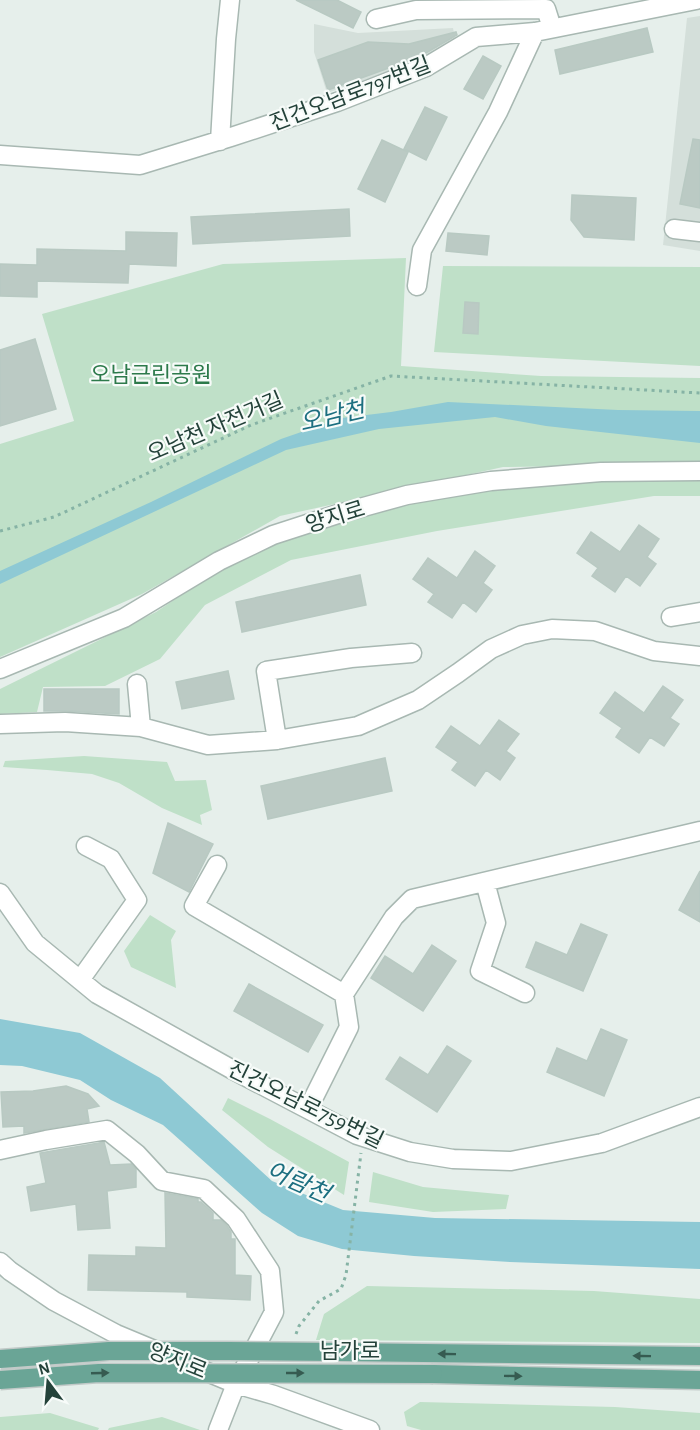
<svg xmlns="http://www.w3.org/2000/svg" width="700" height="1430" viewBox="0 0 700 1430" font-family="'Alegreya Sans','Noto Sans KR',sans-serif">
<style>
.built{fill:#d4dfda}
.green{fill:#bfe0c8}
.water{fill:#8ec9d4}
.building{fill:#bbcac4;stroke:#b8c9c2;stroke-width:1.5}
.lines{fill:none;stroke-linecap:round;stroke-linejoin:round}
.minor-casing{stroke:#a8b8b2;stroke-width:21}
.major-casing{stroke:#c2cac8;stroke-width:21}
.path{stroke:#86b3a5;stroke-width:3;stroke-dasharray:3 4.5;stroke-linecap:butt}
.minor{stroke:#fff;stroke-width:18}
.major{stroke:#6aa596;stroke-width:18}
.major-bridge-casing{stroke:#c2cac8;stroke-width:21;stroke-linecap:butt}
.major-bridge{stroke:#6aa596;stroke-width:18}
.oneway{fill:#365b51}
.labels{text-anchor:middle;stroke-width:4.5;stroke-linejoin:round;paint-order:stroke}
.street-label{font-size:22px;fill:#24423a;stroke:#f7fbf9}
.park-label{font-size:22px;fill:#2d7a4b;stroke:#f7fbf9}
.water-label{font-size:24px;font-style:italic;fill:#1c6f80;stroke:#f7fbf9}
</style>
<rect width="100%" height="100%" fill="#e6efeb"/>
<path class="built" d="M700,16V251L663,245L687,18Z
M314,24L358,33L453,28L455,38L444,47L414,63L327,93L314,52Z"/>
<path class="green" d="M406,258L401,366L541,376L700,378V464L503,467L280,516L142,594L0,657V444L74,421L42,314L223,264Z
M443,266L700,267V366L434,352Z
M700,479V496H654L437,531L291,560L205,605L160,659L105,686L43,687L37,712L0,714V689L156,612L208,577L277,542L349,517L415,500L516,485L630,480Z
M84,756L167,762L175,781L206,780L212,810L200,815L202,825L162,808L119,783L92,774L47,770L3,767L5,761Z
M150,915L176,931L171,940L176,988L131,967L124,951Z
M228,1098L270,1119L349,1162L344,1195L268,1147L222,1110Z
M373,1172L423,1187L509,1195L506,1209L433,1212L369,1202Z
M367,1286L594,1291L700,1299V1343L316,1340L324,1314Z
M420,1402L615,1407L700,1413V1430H421L407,1426L404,1412Z
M50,1413L99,1428L98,1430H0V1417Z
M162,1417L200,1430H108L109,1428Z"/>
<path class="water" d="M448,402L618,410L700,411V443L546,426L495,417L379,429L286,450L0,584V571L151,502L281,439L342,418L391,412Z
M0,1019L80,1033L160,1078L272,1181L343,1210L435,1218L700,1222V1269L510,1262L414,1256L342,1249L298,1236L262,1213L163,1125L111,1100L80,1080L22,1066L0,1065Z"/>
<path class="building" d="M296,0H337L361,12L353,28Z
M647,28L653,52L560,74L555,50Z
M456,32L457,35L419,57L328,90L318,60L368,42L409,44Z
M483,56L501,66L483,99L464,89Z
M425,107L447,117L426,160L404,149Z
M693,139L700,140V208L680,204Z
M382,140L408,152L385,202L358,189Z
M572,195L636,198L634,240L584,237L571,220Z
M349,209L350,236L193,244L191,217Z
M126,232L177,233L176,266L129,264L128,283L37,281V297L0,296V264L37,265V249L126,251Z
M448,233L489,236L487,255L446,251Z
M465,302L479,303L478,334L463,333Z
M35,339L56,409L0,426V350Z
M639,525L659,539L647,557L656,564L640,586L626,576L615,592L592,576L598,568L577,553L591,532L620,552Z
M475,551L495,566L483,583L492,590L476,612L463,602L452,618L428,602L434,594L413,579L428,558L457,578Z
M360,575L366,605L242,632L236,602Z
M228,671L234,699L182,709L176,682Z
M663,686L683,700L670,718L679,724L664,746L650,737L639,753L616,737L622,728L600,713L615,692L644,713Z
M44,689H119V714L66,711H44Z
M499,720L519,734L506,751L515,758L500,780L486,770L475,786L452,770L458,762L436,747L451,726L480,746Z
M385,758L392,791L268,819L261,786Z
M168,823L213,844L189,892L153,873Z
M700,871V922L679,910Z
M581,924L607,935L583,991L526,967L536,942L567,955Z
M432,945L456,961L423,1011L371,978L385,956L413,974Z
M249,984L323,1025L308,1052L234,1011Z
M601,1029L627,1040L604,1096L547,1072L557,1048L587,1061Z
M447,1046L471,1061L437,1112L386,1079L400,1057L428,1075Z
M66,1086L88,1094L99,1106L87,1109L89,1122L24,1133V1126L3,1127L1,1092L33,1091Z
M104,1142L110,1165L131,1164L136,1169V1187L107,1191L110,1228L78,1230L76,1204L31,1211L27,1187L46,1183L40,1153Z
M165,1193L198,1199V1202H201L213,1213V1220H221L227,1226L231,1232V1239H235V1275L251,1276L250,1300L187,1297V1292L88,1290L89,1255L136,1256V1247L166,1248Z"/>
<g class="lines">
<g class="minor-casing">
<path id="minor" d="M376,19L416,10L546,9L552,28
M220,141L226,39L230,0
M0,155L140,165L231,137L337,102L426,67L476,37L535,32L696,0
M674,229L700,232
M417,286L422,250L498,112L535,32
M671,617L700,612
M0,669L124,618L219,561L273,535L338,514L407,495L491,481L601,472L700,471
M137,684L141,727
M0,724L65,722L141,727L208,745L277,740L358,726L418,700L458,673L491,649L522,635L552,629L595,631L654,651L700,656
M277,740L266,671L351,658L412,653
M217,865L194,906L344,994L349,1027L308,1109
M485,882L496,923L480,971L525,993
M0,893L35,943L97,994L233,1070L357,1135L410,1152L453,1159L511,1161L602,1143L700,1107
M80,980L137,900L111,859L86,846
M344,994L394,917L412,899L700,831
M0,1150L46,1140L107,1130L137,1154L162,1181L204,1189L236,1219L270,1271L274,1312L236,1384L218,1430
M0,1262L10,1271L54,1301L116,1334L236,1384L274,1395L370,1430"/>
</g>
<g class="major-casing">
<path id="major" d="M337,1352L700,1356
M433,1374L700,1380"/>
</g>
<path class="path" d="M0,531L54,517L251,425L391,376L700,393
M296,1334L299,1326L319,1301L341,1289L346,1275L361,1153"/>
<use href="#minor" class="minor"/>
<use href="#major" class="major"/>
<g class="major-bridge-casing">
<path id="major-bridge" d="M0,1359L109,1351H228L337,1352
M0,1380L99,1373L433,1374"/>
</g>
<use href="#major-bridge" class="major-bridge"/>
</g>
<defs><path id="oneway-solid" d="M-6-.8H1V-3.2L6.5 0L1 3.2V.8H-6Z" transform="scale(1.5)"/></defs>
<g class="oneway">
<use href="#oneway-solid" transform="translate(447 1354) rotate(-179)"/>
<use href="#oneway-solid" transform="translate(642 1356) rotate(-179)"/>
<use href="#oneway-solid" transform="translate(100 1373) rotate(-2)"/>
<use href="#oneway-solid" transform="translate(295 1373)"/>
<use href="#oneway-solid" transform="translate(513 1376) rotate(1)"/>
</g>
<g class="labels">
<g class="street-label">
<text transform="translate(350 93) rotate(-21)" y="8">진건오남로797번길</text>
<text transform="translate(215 426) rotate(-23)" y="8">오남천 자전거길</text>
<text transform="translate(335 516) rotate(-17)" y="8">양지로</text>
<text transform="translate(306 1104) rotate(26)" y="8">진건오남로759번길</text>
<text x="350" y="1358">남가로</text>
<text transform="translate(178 1360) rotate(22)" y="8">양지로</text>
</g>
<g class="park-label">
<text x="151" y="382">오남근린공원</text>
</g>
<g class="water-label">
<text transform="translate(332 416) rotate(-13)" y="8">오남천</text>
<text transform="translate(298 1182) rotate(24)" y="8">어람천</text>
</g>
</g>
<g transform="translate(48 1382) rotate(344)" stroke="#f7fbf9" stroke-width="4.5" paint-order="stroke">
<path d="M0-4.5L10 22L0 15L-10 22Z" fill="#24423a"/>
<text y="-9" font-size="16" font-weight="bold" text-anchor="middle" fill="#24423a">N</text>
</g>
</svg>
